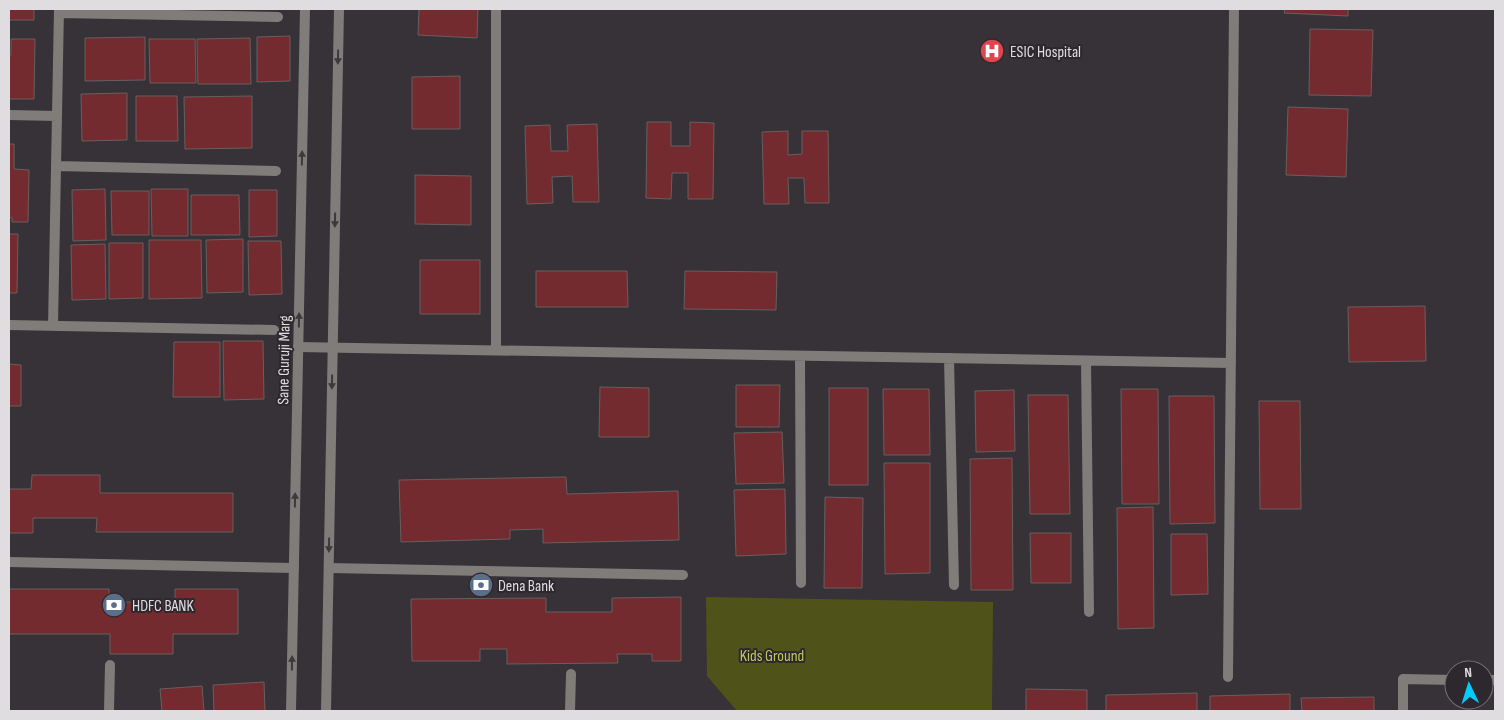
<svg xmlns="http://www.w3.org/2000/svg" width="1504" height="720" viewBox="0 0 1504 720" font-family="'Sofia Sans Condensed',sans-serif">
<style>
.green{fill:#4f5319}
.building{fill:#742b2f;stroke:#685f5f}
.lines{fill:none;stroke-linecap:round;stroke-linejoin:round}
.service{stroke:#7f7c7a;stroke-width:10}
.minor{stroke:#7f7c7a;stroke-width:10}
.tertiary{stroke:#7f7c7a;stroke-width:10}
.oneway{fill:#3d393c}
.labels{text-anchor:middle;stroke-width:4;stroke-linejoin:round;paint-order:stroke}
.poi-label{font-size:16px;fill:#e0dde1;stroke:#2c282d;text-anchor:start}
.street-label{font-size:16px;fill:#e0dde1;stroke:#2c282d}
.park-label{font-size:16px;fill:#bfc85b;stroke:#2c282d}
</style>
<rect width="100%" height="100%" fill="#363237"/>
<path class="green" d="M706,597L993,602L992,711H737L707,676Z"/>
<path class="building" d="M9,9H34V20H9Z
M419,9H478L477,38L418,35Z
M1285,9H1348V16L1284,13Z
M1310,29L1373,30L1371,96L1309,95Z
M290,36V81L257,82V37Z
M145,37V80L85,81V38Z
M250,38L251,84H198L197,39Z
M11,39H35L34,99H9V55H11Z
M149,39H195L196,83H150Z
M460,76V129H412V77Z
M127,93V140L82,141L81,94Z
M136,96H177L178,141H136Z
M252,96V148L185,149L184,97Z
M1288,107L1348,109L1346,177L1286,175Z
M647,122H671V146H690V122L714,123L713,199H688V173H672L671,199L646,198Z
M597,124L599,202H573L572,176L552,177L553,203L527,204L525,126L550,125L551,151H568L567,125Z
M788,131V155L802,154V131H828L829,203H805L804,178H788L789,204H764L762,132Z
M9,144H14V169L29,170L28,222H12V218L9,217Z
M415,175L471,176V225L415,224Z
M105,189L106,240L73,241L72,190Z
M151,189H188V236H152Z
M249,190H277V236L249,237Z
M111,191H149V235H112Z
M191,195H239L240,235H191Z
M9,234H18L17,293H9Z
M243,239V292L207,293L206,240Z
M149,240H201L202,298L149,299Z
M248,241H281L282,294L249,295Z
M109,243H143V298L109,299Z
M105,244L106,299L72,300L71,245Z
M420,260H480V314H420Z
M536,271H627L628,307H536Z
M685,271L777,272L776,310L684,309Z
M1425,306L1426,361L1349,362L1348,307Z
M223,341H263L264,399L224,400Z
M174,342H220V397H173Z
M9,364L21,365V406H9Z
M736,385H780L779,427H736Z
M600,387L649,388V437H599Z
M829,388H868V485H829Z
M883,389H929L930,455H884Z
M1121,389H1158L1159,504H1122Z
M1014,390L1015,451L976,452L975,391Z
M1028,395H1068L1070,514H1030Z
M1169,396H1214L1215,523L1170,524Z
M1259,401H1300L1301,509H1260Z
M782,432L784,483L736,484L734,433Z
M1012,458L1013,590H971L970,459Z
M884,463H930V573L885,574Z
M32,475H100V493H233V532H96L97,518H33V533H9V489H31Z
M566,477L567,494L678,491L679,540L543,543V529L510,530V539L401,542L399,480Z
M785,489L786,554L736,556L734,490Z
M825,497L863,498L862,588H824Z
M1153,507L1154,628L1118,629L1117,508Z
M1030,533H1071V583H1031Z
M1171,534H1207L1208,594L1171,595Z
M9,589H109V602H175V589H238V634H173V654H110V634H9Z
M681,597V661H652V654H617L618,663L507,664V649H480V661H412L411,599L546,598V612H612V598Z
M264,682L265,711H214L213,685Z
M202,686L204,711H162L160,689Z
M1026,689L1087,690V711H1026Z
M1197,693V711H1106V695Z
M1290,694V711H1210V696Z
M1374,697V711H1302L1301,698Z"/>
<g class="lines">
<path class="service" d="M496,9V350
M9,562L294,568
M329,568L683,575"/>
<path class="minor" d="M59,13L278,17
M9,115L57,116
M56,166L276,171
M9,325L274,330
M53,326L59,9
M298,347L1231,363
M800,356L801,583
M949,358L954,585
M1086,361L1089,612
M1228,677L1234,9
M109,711L110,665
M570,711L571,674"/>
<path class="tertiary" d="M1484,680H1495
M291,711L305,9
M326,711L339,9
M1403,711V679L1454,680"/>
</g>
<defs><path id="oneway-solid" d="M-6-.8H1V-3.2L6.5 0L1 3.2V.8H-6Z" transform="scale(1.25)"/></defs>
<g class="oneway">
<use href="#oneway-solid" transform="translate(338 57) rotate(91)"/>
<use href="#oneway-solid" transform="translate(302 158) rotate(-89)"/>
<use href="#oneway-solid" transform="translate(335 220) rotate(91)"/>
<use href="#oneway-solid" transform="translate(299 320) rotate(-89)"/>
<use href="#oneway-solid" transform="translate(332 382) rotate(91)"/>
<use href="#oneway-solid" transform="translate(295 500) rotate(-89)"/>
<use href="#oneway-solid" transform="translate(329 545) rotate(91)"/>
<use href="#oneway-solid" transform="translate(292 663) rotate(-89)"/>
</g>
<defs>
<g id="hospital-disc" transform="scale(1.25)"><circle r="9.5" fill="#e0444e" stroke="#2c282d"/><path d="M-5-5h3v3.5h4V-5h3V5h-3V1.5h-4V5h-3Z" fill="#fff"/></g>
<g id="bank-disc" transform="scale(1.25)"><circle r="9.5" fill="#5c6f8a" stroke="#2c282d"/><path d="M-6-4H6V4H-6ZM0-2.3a2.3 2.3 0 1 0 0 4.6a2.3 2.3 0 1 0 0-4.6Z" fill="#fff"/></g>
</defs>
<g fill-rule="evenodd">
<use href="#hospital-disc" x="992" y="51"/>
<use href="#bank-disc" x="481" y="585"/>
<use href="#bank-disc" x="114" y="605"/>
</g>
<g class="labels">
<g class="poi-label">
<text x="1010" y="57">ESIC Hospital</text>
<text x="498" y="591">Dena Bank</text>
<text x="132" y="611">HDFC BANK</text>
</g>
<g class="street-label">
<text transform="translate(283 360) rotate(-89)" y="6">Sane Guruji Marg</text>
</g>
<g class="park-label">
<text x="772" y="661">Kids Ground</text>
</g>
</g>
<rect width="1504" height="720" fill="none" stroke="#e0dde1" stroke-width="20"/>
<g transform="translate(1469 685) rotate(356)"><circle r="24" fill="#2c282d" stroke="#747075"/>
<path d="M0-4L9 19L0 12L-9 19Z" fill="#05cbf9"/>
<text y="-8" font-size="14" font-weight="bold" text-anchor="middle" fill="#e0dde1">N</text>
</g>
</svg>
